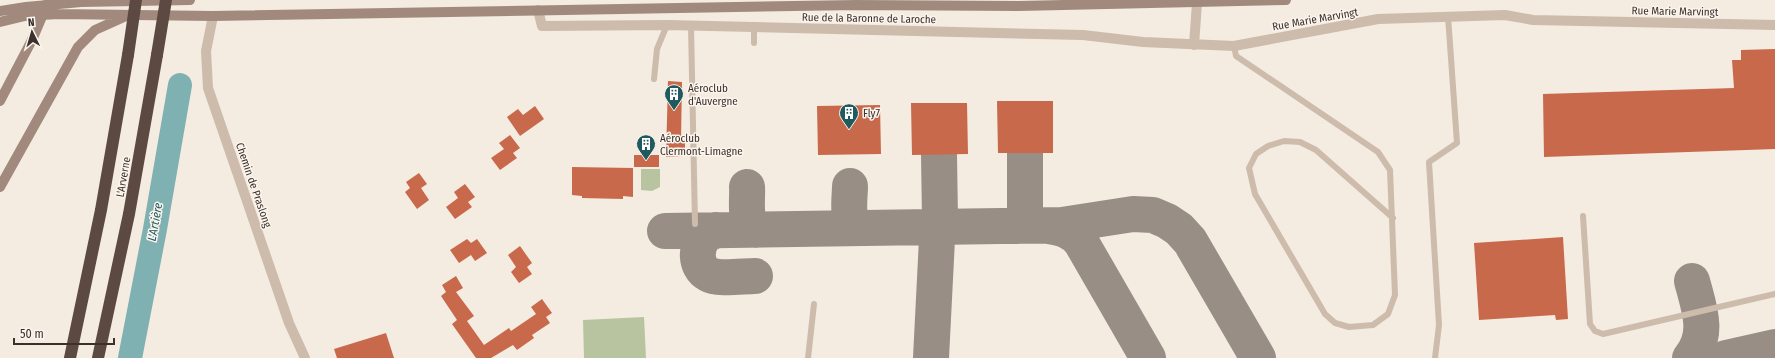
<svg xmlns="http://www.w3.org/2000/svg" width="1775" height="358" viewBox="0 0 1775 358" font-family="'Fira Sans Condensed',sans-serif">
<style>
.green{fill:#b8c4a0}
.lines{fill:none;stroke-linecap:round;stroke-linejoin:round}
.river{stroke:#7fb0b2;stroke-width:24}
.taxiway{stroke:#988e86;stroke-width:36}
.building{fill:#c8694b}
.service{stroke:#cdbbac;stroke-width:6}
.minor{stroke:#cdbbac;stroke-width:10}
.secondary{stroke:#a18a7d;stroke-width:10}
.motorway{stroke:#5c4a42;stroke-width:12}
.secondary-bridge{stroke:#a18a7d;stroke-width:10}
.motorway-bridge{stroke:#5c4a42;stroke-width:12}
.labels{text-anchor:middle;stroke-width:3;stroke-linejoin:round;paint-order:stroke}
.street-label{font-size:11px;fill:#3b302b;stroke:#fbf5ee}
.poi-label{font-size:11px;fill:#3b302b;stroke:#fbf5ee;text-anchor:start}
.water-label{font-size:12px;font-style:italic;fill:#1f5a5e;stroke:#fbf5ee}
</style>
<rect width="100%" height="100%" fill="#f4ebe1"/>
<path class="green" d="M641,169H660V187L652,191L641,190Z
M644,317L646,358H584L583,320Z"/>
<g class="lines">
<path class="river" d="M130,358L155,229L180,85"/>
<path class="taxiway" d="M939,155L940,219L943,225L951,227
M850,186C850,199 845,223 859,228
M747,187C748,199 743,224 756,230
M1017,226L1022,223L1025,218V153
M1048,226C1062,228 1072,231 1081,242L1148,358
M716,230C713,232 708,233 705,236C695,246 695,267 708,274C718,280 743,276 755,276
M665,231L1062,225L1133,214L1153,215L1167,221L1179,229L1190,241L1258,358
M931,358L937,239L942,231L951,227
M1690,358C1710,334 1699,308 1692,281
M1726,358L1775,347"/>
</g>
<path class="building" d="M1775,49V149L1544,157L1543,94L1734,88L1732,60H1741V50Z
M668,81L682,82L681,140H685V156L666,157Z
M997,101H1053V153H998Z
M911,103H967L968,154L912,155Z
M880,105L881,154L818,155L817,106Z
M535,106L544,119L520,136L507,117L518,109L523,115Z
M510,135L520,148L513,153L517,158L500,170L491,158L504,149L499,143Z
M634,155H659V167H634Z
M572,167L633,168V197L623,196V199L582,198V196L572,195Z
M419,173L427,184L421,188L429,200L417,209L405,192L410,188L406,182Z
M465,184L475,197L468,202L472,207L455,219L446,207L458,198L454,192Z
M1563,237L1568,319L1556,320L1555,315L1479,320L1474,243Z
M467,239L471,243L477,239L487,253L475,261L471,255L459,263L450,250Z
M520,246L532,263L527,267L532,274L519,283L511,272L516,267L508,255Z
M456,276L463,288L456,292L474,316L467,321L484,345L509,328L511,331L536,314L531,307L542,299L552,313L546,317L550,323L532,335L534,338L517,350L513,345L491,358H476L452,324L457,320L441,296L446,292L442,285Z
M386,333L394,358H337L334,349Z"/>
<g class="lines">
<path class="service" d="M691,26L695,224
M754,27V43
M1234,46L1236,56L1378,152L1390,170L1395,295L1388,314L1373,325L1349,327L1335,323L1325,314L1255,194L1249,168L1256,154L1268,146L1284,141L1300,142L1316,150L1393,218
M654,79L657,49L667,25
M1583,216L1590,324L1595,331L1603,334L1775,294
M808,358L814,304
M1435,358L1439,325L1429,162L1457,143L1448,16"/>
<path class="minor" d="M538,10L542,26L667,25L1083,35L1143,42L1234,46L1378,19L1505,15L1533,20L1775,25
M213,16L206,51L208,88L289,323L305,358
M1194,45L1197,3"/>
<path class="secondary" d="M0,11L26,7L81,2L190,0
M0,22L25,16L58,14L213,16L856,5L1019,6L1286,0
M0,101L32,40
M0,187L78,47L95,30L124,17"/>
<path class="motorway" d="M70,358L101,210L128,55
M98,358L129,214L157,55"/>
<path class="secondary-bridge" d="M32,40L49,0"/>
<path class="motorway-bridge" d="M128,55L136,0
M157,55L166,0"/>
</g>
<defs>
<g id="building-pin" transform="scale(1)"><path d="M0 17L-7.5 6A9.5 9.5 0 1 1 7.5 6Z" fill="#1f5a5e" stroke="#fbf5ee"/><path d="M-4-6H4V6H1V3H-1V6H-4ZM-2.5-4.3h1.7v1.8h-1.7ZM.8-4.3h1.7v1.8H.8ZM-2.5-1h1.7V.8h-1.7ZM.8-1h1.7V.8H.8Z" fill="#fff"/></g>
</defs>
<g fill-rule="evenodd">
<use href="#building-pin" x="674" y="94"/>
<use href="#building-pin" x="849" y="113"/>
<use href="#building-pin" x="646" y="144"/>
</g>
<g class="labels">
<g class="street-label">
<text transform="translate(1675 11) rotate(1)" y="4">Rue Marie Marvingt</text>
<text transform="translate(869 18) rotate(1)" y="4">Rue de la Baronne de Laroche</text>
<text transform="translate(1315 19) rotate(-10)" y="4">Rue Marie Marvingt</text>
<text transform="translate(123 177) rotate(-80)" y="4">L'Arverne</text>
<text transform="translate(254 185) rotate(71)" y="4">Chemin de Praslong</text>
</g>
<g class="poi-label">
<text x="688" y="92">Aéroclub<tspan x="688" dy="13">d'Auvergne</tspan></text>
<text x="863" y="117">Fly7</text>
<text x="660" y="142">Aéroclub<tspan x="660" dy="13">Clermont-Limagne</tspan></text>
</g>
<g class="water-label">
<text transform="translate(155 222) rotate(-80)" y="4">L'Artière</text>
</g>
</g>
<g transform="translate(32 32) rotate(355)" stroke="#fbf5ee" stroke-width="3" paint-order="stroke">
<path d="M0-3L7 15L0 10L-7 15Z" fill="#3b302b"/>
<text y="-6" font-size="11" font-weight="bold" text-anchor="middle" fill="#3b302b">N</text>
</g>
<path d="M14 338v6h100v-6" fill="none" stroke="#3b302b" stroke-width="2"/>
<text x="20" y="338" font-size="12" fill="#3b302b" stroke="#fbf5ee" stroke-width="3" paint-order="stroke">50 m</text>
</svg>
